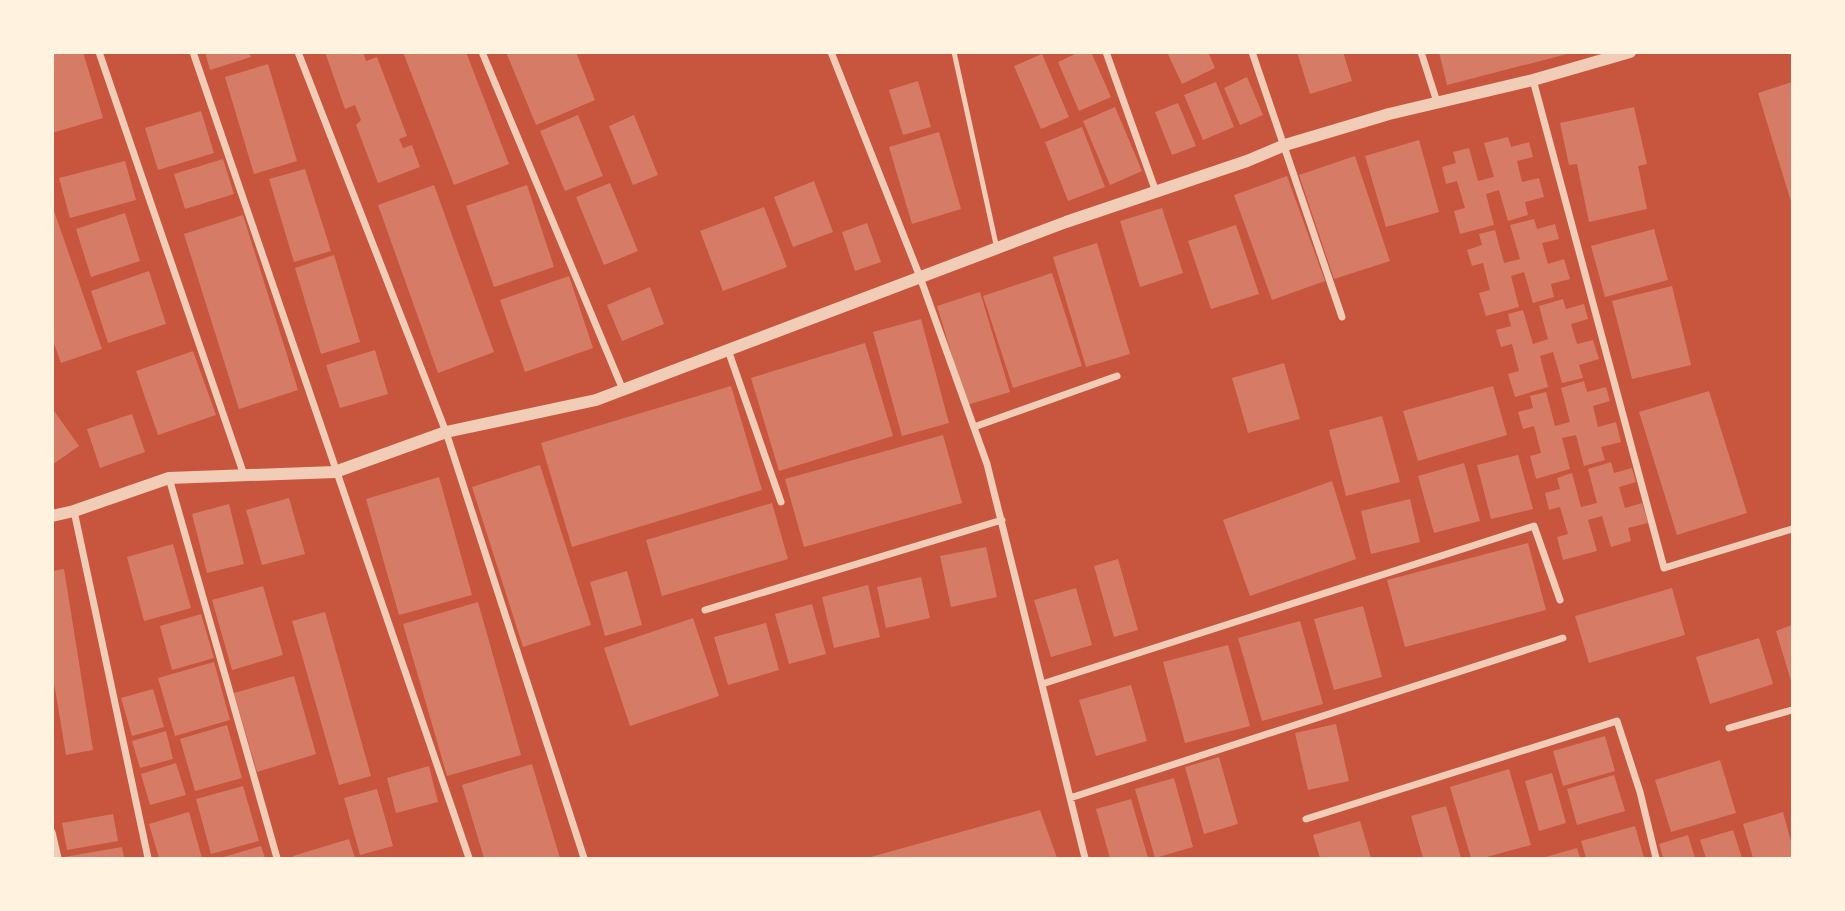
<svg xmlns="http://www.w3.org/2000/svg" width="1845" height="911" viewBox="0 0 1845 911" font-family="'Source Sans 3',sans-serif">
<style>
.building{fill:#d67c66}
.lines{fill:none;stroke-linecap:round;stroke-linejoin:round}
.service{stroke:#f1ccb7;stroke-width:5}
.minor{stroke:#f1ccb7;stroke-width:7}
.tertiary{stroke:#f1ccb7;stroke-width:12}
</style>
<rect width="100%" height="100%" fill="#c8553d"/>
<path class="building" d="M52,52H83L103,118L52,133Z
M205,52H249L251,57L210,70Z
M325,52H363L366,61L377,57L407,136L399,139L403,148L412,145L420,167L378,183L356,125L361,120L355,105L345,109Z
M403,52H466L509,164L454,185Z
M506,52H576L595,100L536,125Z
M1079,52H1091L1111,97L1079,111L1058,62Z
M1167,52H1208L1215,68L1182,84Z
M1297,52H1343L1352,81L1310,94Z
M1439,52H1571V53L1447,85Z
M1042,54L1069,117L1041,129L1014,66Z
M268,64L297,161L254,174L225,77Z
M1247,77L1263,115L1240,125L1224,88Z
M918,81L931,127L903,135L889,90Z
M1216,82L1234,127L1203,140L1184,95Z
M1792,82V205L1758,93Z
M1178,103L1196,146L1172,155L1155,112Z
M1115,107L1142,171L1110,185L1083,121Z
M1634,107L1647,164L1638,166L1647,209L1589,222L1577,164L1569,165L1560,123Z
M201,111L214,153L158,170L145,128Z
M578,115L603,176L565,191L540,131Z
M634,115L658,175L633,185L609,126Z
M1082,127L1105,187L1068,201L1045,142Z
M939,132L961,209L912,224L889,147Z
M1508,137L1511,147L1529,142L1533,157L1517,161L1522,182L1539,178L1544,197L1525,202L1528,215L1508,221L1499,190L1486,194L1494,225L1460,234L1454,211L1465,208L1457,181L1446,184L1442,167L1456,163L1453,152L1469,148L1478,181L1494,177L1484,143Z
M1419,140L1439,212L1386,227L1365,156Z
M1355,156L1390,261L1334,279L1299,175Z
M223,159L234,194L185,209L174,174Z
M125,161L136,200L70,218L59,178Z
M305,169L331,251L294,262L269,179Z
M1287,176L1325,281L1272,300L1234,195Z
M814,181L833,232L793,247L774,197Z
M610,183L638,251L604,265L576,197Z
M434,185L494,352L438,373L378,205Z
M527,185L554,267L494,287L466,206Z
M764,207L787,267L723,291L700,231Z
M53,208L102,349L61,363L52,338Z
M1162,208L1183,273L1140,287L1120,221Z
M125,213L140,261L91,277L76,229Z
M243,215L298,390L239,409L184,234Z
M1534,219L1537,229L1555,224L1559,239L1542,243L1548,264L1564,259L1570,279L1551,284L1554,297L1533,303L1524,272L1511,276L1519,307L1486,316L1479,293L1490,290L1483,263L1472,266L1467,250L1482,245L1479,234L1495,230L1504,263L1520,259L1510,225Z
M867,223L881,262L855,271L842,232Z
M1236,225L1259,294L1211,309L1188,241Z
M1654,229L1668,280L1605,297L1591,246Z
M1097,243L1130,354L1086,367L1053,257Z
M334,255L360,342L321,354L295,268Z
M149,271L166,324L108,343L91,291Z
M1052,273L1082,366L1013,388L983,296Z
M569,276L593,348L525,372L500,300Z
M1672,286L1691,365L1632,379L1612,301Z
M650,287L664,324L622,341L607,305Z
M980,292L1010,392L967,405L937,306Z
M1563,299L1566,309L1584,304L1588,319L1571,324L1577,344L1593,340L1599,359L1579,365L1583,378L1562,383L1553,352L1540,356L1548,387L1515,397L1508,374L1519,371L1512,344L1501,347L1496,330L1511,326L1508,314L1523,310L1533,344L1548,339L1539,306Z
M921,319L949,423L902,436L873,332Z
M865,343L893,436L779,471L751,378Z
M375,350L388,394L340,408L326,365Z
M193,351L216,415L158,435L136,371Z
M1284,363L1300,419L1248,433L1232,378Z
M1584,381L1587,392L1606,387L1610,401L1593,406L1598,427L1616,422L1621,442L1601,447L1605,460L1584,466L1576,435L1562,438L1570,469L1536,479L1530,456L1541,453L1534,426L1523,429L1518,412L1533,408L1530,396L1546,392L1555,426L1570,422L1561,388Z
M731,386L762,490L572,547L541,443Z
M1493,386L1507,435L1418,461L1403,411Z
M1709,391L1747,513L1677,535L1639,412Z
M52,408L79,446L52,465Z
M132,414L145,452L100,468L87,429Z
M1382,416L1400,482L1346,496L1329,430Z
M943,435L962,503L804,547L785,479Z
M1518,455L1533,509L1491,519L1477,465Z
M1611,462L1614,473L1632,468L1636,482L1619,487L1625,508L1642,503L1648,523L1628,528L1631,541L1611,547L1602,516L1588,520L1597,551L1563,560L1557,537L1568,534L1560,507L1549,510L1545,493L1560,489L1557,478L1572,473L1581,507L1597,503L1588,469Z
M1464,463L1480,521L1434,533L1418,476Z
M540,465L591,625L523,647L472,487Z
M439,477L472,595L399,615L366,499Z
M1332,481L1356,559L1250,596L1223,520Z
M289,498L305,554L262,565L246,510Z
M1410,499L1420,542L1371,554L1361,511Z
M772,503L788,559L662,596L646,540Z
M229,504L244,564L207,573L192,514Z
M1528,543L1546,610L1405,647L1387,580Z
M173,544L191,608L144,621L127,557Z
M986,547L997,597L951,607L940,556Z
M1118,559L1138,630L1114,637L1094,566Z
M64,569L93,750L66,755L52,671V571Z
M627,571L642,625L605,636L590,582Z
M921,577L930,618L886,628L877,587Z
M868,585L880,637L834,648L822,597Z
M263,586L283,655L232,670L212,600Z
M1076,588L1092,645L1051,657L1034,600Z
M1672,588L1685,635L1589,663L1575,616Z
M478,602L521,755L447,776L403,624Z
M812,604L826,654L789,664L775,614Z
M1363,606L1382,677L1334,690L1314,619Z
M325,612L371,776L339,785L292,621Z
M201,614L214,658L172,670L160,626Z
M693,618L719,696L630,726L604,648Z
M1300,621L1323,704L1262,721L1238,638Z
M766,623L779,670L728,685L714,637Z
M1792,625V684L1776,631Z
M1759,638L1773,684L1710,704L1696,657Z
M1228,645L1250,726L1185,743L1163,662Z
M214,662L230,720L175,736L158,678Z
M294,676L316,754L257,772L234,693Z
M1131,685L1147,741L1096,756L1079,700Z
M153,689L164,727L132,736L121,698Z
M1336,724L1349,781L1308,790L1295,733Z
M227,725L242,778L195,791L180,739Z
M166,731L173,759L140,768L132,741Z
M1605,736L1615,771L1563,786L1553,751Z
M1219,757L1238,824L1204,834L1185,767Z
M1720,760L1736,813L1671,832L1655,780Z
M176,763L186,795L150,805L141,774Z
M532,764L560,858H484L462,785Z
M429,766L438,802L396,813L387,778Z
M1509,769L1531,845L1483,858H1471L1450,787Z
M1552,773L1566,823L1539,831L1525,781Z
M1614,775L1625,811L1577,825L1567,789Z
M1174,778L1193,847L1155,858L1135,789Z
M243,786L259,841L211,854L196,799Z
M377,789L393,846L360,855L344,798Z
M1131,799L1148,858H1110L1096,809Z
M1446,806L1461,858H1423L1411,816Z
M1040,810L1057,858H867Z
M189,812L202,858H159L149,824Z
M1783,812L1792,845V858H1753L1743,824Z
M113,814L118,841L67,850L62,823Z
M1360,821L1371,858H1320L1313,835Z
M1635,826L1644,858H1586L1581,841Z
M1733,830L1742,858H1706L1700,840Z
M1688,835L1695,858H1663L1659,844Z
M349,839L355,858H293V856Z
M261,846L265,858H220Z
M122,847L124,858H64V857Z
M1577,848L1580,858H1542Z"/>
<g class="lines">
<path class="service" d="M954,52L997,249"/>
<path class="minor" d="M99,52L244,475
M193,52L469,858
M298,52L446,432L584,858
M482,52L623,390
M831,52L920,277L987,464L1085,858
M1106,52L1156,192
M1252,52L1342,317
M1421,52L1437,102
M1533,80L1664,568L1792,529
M728,350L781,502
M974,427L1117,376
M169,478L277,858
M74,511L148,858
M705,610L1002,520
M1042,684L1534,526L1560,600
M1729,728L1792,710
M1070,798L1563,638
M1306,819L1617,721L1640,792L1656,858
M52,832L58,858"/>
<path class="tertiary" d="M52,516L74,511L169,478L335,472L446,432L596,400L1066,222L1247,161L1285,145L1389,114L1533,80L1630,52"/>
</g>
<rect width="1845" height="911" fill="none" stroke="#fff3e0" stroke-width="108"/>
</svg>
